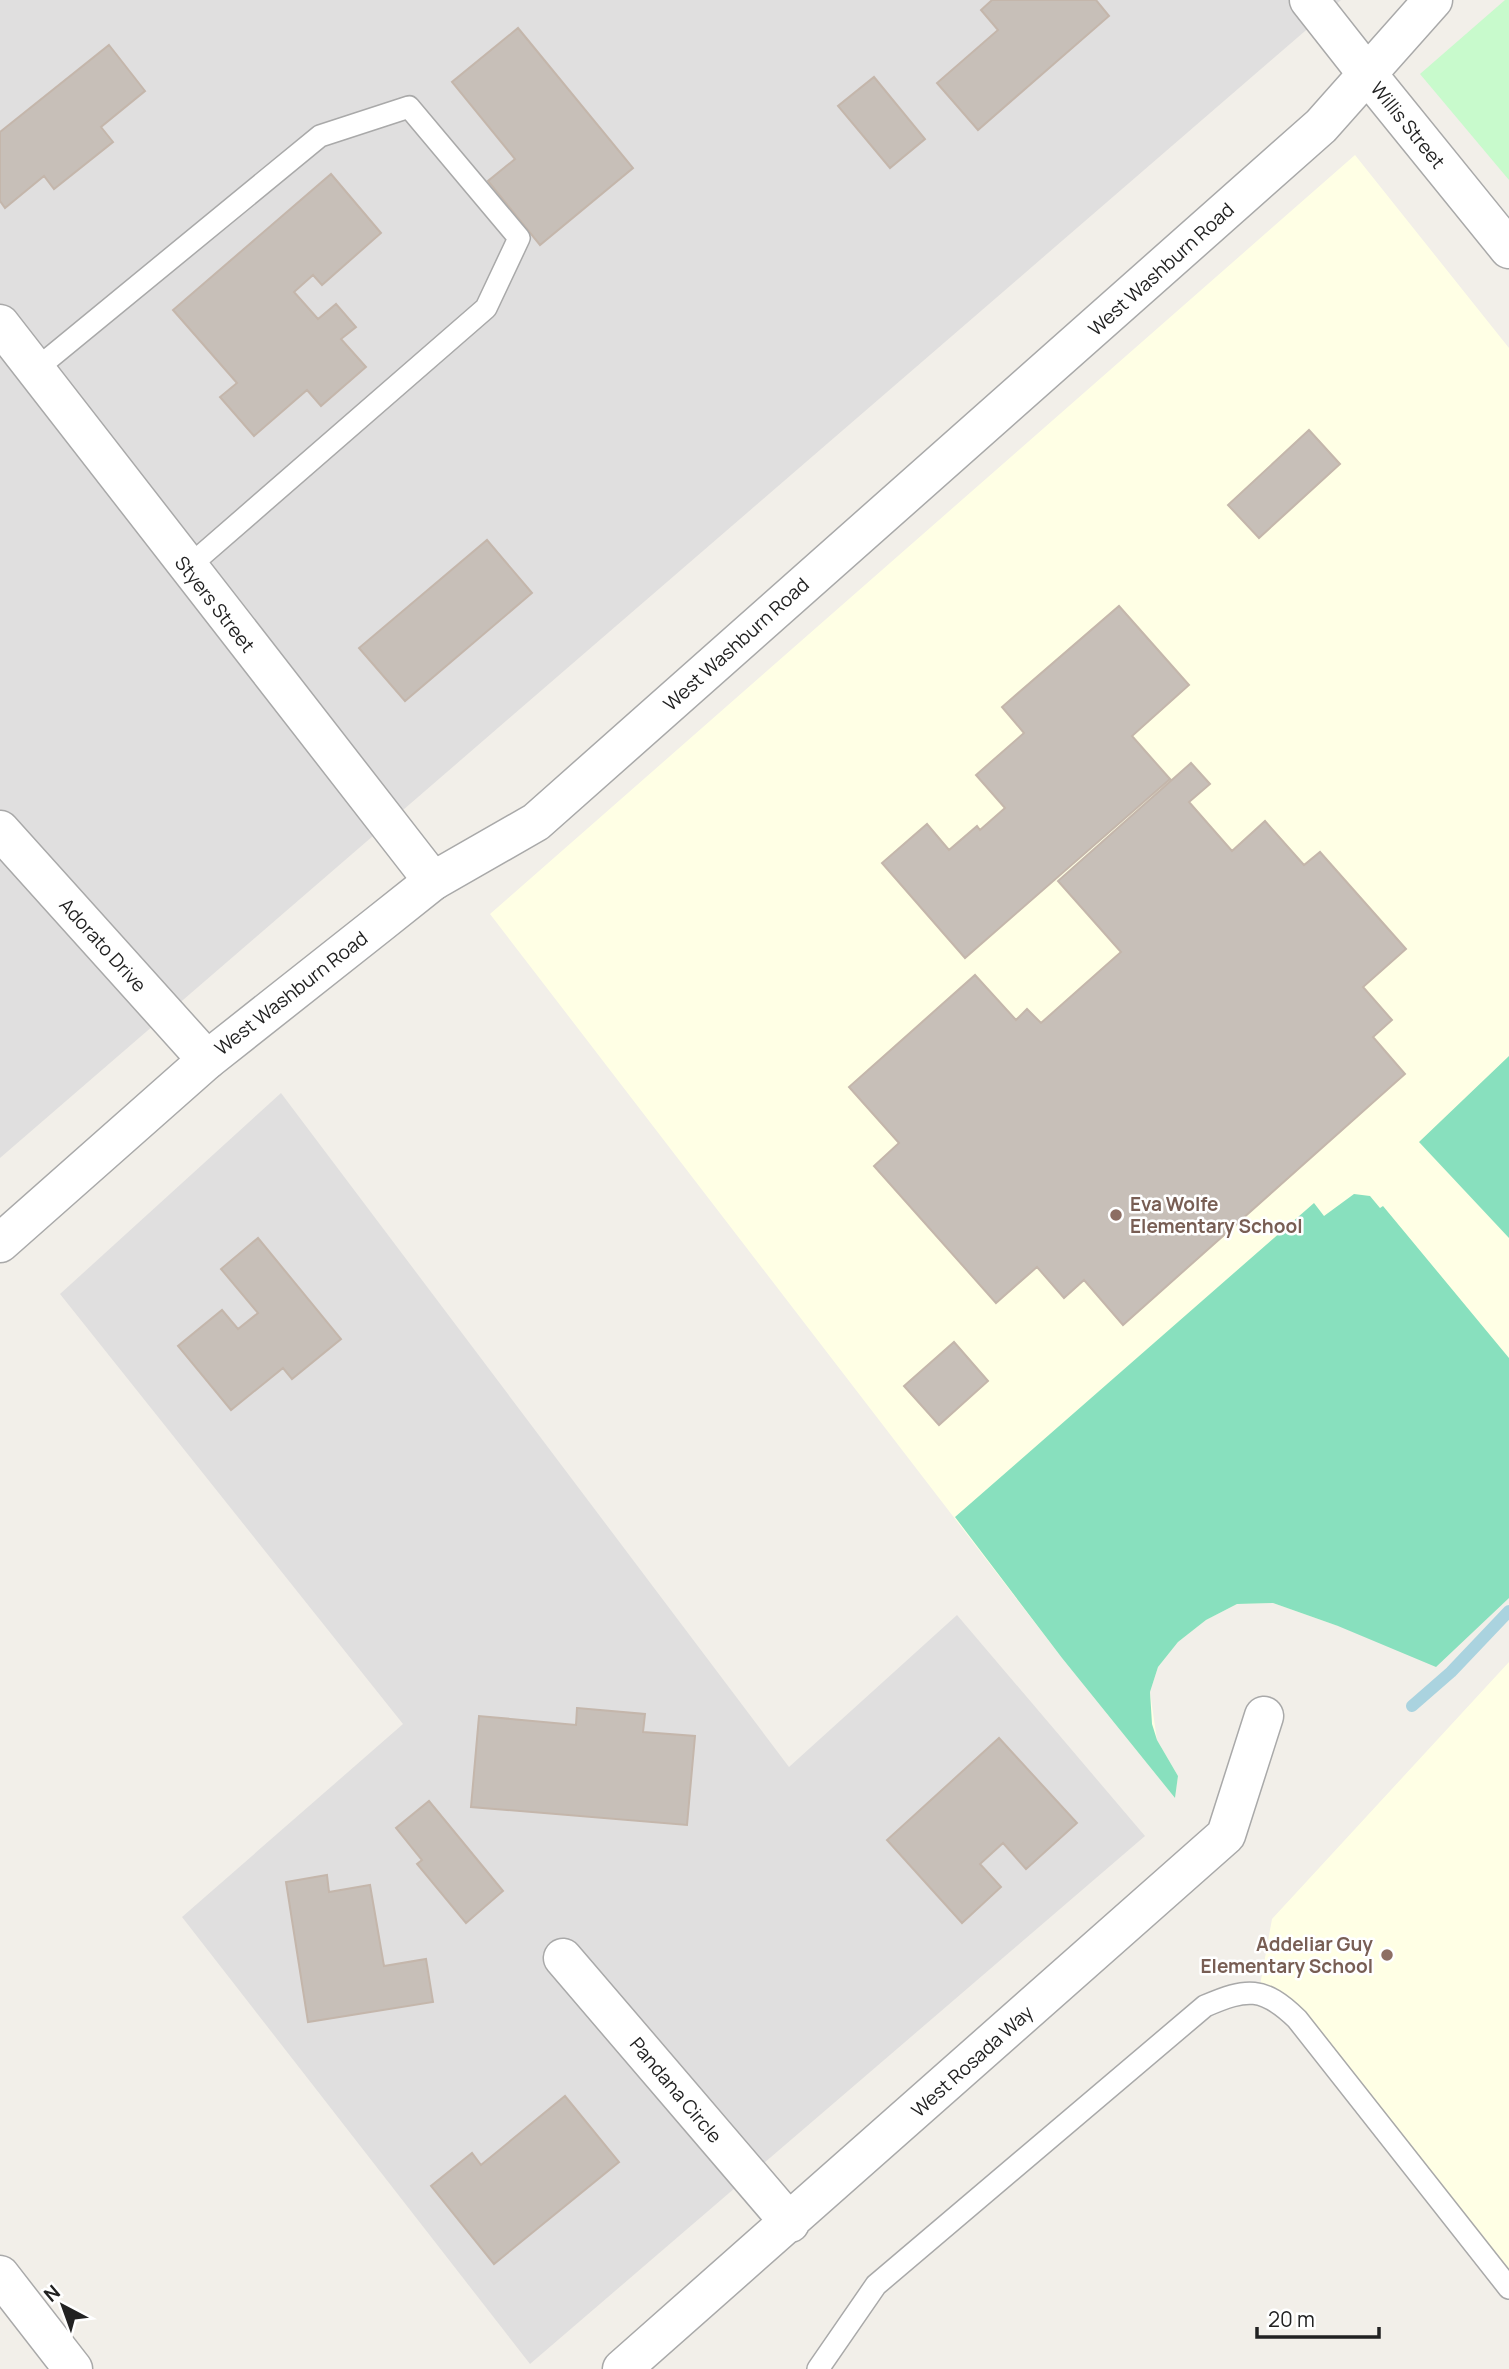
<svg xmlns="http://www.w3.org/2000/svg" width="1509" height="2369" viewBox="0 0 1509 2369" font-family="Manrope,sans-serif">
<style>
.residential{fill:#e0dfdf}
.education{fill:#ffffe5}
.park{fill:#c8facc}
.pitch{fill:#88e0be}
.lines{fill:none;stroke-linecap:round;stroke-linejoin:round}
.stream{stroke:#aad3df;stroke-width:12}
.building{fill:#c7bfb8;stroke:#c4b6ab;stroke-width:2}
.service-casing{stroke:#a9a9a9;stroke-width:24}
.minor-casing{stroke:#a9a9a9;stroke-width:41}
.tertiary-casing{stroke:#a9a9a9;stroke-width:41}
.service{stroke:#fff;stroke-width:21}
.minor{stroke:#fff;stroke-width:38}
.tertiary{stroke:#fff;stroke-width:38}
.education-dot{fill:#8d6e63;stroke:#fff;stroke-width:2.5}
.labels{text-anchor:middle;stroke-width:5;stroke-linejoin:round;paint-order:stroke}
.street-label{font-size:19px;fill:#222;stroke:#fff}
.education-label{font-size:19px;font-weight:bold;fill:#785e54;stroke:#fff;text-anchor:start}
</style>
<rect width="100%" height="100%" fill="#f2efe9"/>
<path class="residential" d="M0,0H1341L0,1158Z
M281,1093L789,1767L957,1615L1145,1836L530,2364L182,1917L403,1724L60,1294Z"/>
<path class="education" d="M1355,155L1509,348V1594L1338,1626L1273,1603L1237,1604L1206,1620L1178,1642L1158,1667L1150,1692L1157,1740L1178,1776L1175,1798L1062,1658L490,914Z
M1509,1662V2276L1259,1991L1272,1919Z"/>
<path class="park" d="M1505,0H1509V180L1420,74Z"/>
<path class="pitch" d="M1509,1056V1238L1419,1142Z
M1354,1194L1370,1196L1380,1208L1383,1206L1509,1358V1598L1436,1667L1338,1626L1273,1603L1237,1604L1206,1620L1178,1642L1158,1667L1150,1692L1152,1724L1157,1740L1178,1776L1175,1798L1062,1658L955,1517L1314,1203L1324,1216Z"/>
<g class="lines">
<path class="stream" d="M1412,1706L1451,1672L1509,1611"/>
</g>
<path class="building" d="M992,0H1096L1109,16L978,130L937,83L998,30L981,10Z
M518,28L633,168L540,245L488,181L515,159L452,82Z
M109,45L145,91L101,127L113,142L54,189L44,176L5,208L0,201V132Z
M874,77L925,139L890,168L838,106Z
M331,174L381,233L322,285L313,275L294,292L318,319L336,304L356,327L341,339L366,367L321,406L307,390L254,436L220,397L237,383L173,310Z
M1309,430L1340,464L1259,538L1228,505Z
M487,540L532,593L405,701L359,648Z
M1119,606L1189,685L1132,736L1170,779L965,958L882,863L927,824L949,850L977,826L980,830L1005,808L976,775L1024,733L1002,707Z
M1191,763L1210,784L1189,802L1232,851L1265,821L1304,865L1320,852L1406,949L1363,987L1392,1020L1373,1037L1405,1074L1123,1325L1084,1280L1064,1298L1037,1267L996,1303L874,1166L899,1143L849,1087L975,975L1016,1020L1027,1009L1041,1023L1121,952L1058,881Z
M258,1238L341,1339L292,1379L283,1368L231,1410L178,1346L222,1310L238,1329L258,1313L221,1269Z
M954,1342L988,1381L939,1425L904,1386Z
M577,1708L645,1714L643,1732L695,1736L687,1825L471,1807L479,1716L576,1725Z
M999,1738L1077,1823L1026,1869L1003,1843L980,1864L1001,1887L962,1923L887,1840Z
M429,1801L503,1891L466,1923L417,1864L422,1860L396,1828Z
M327,1875L329,1892L370,1885L384,1966L426,1959L433,2002L308,2022L286,1882Z
M565,2096L619,2162L494,2264L431,2186L472,2153L481,2165Z"/>
<g class="lines">
<g class="service-casing">
<path id="service" d="M35,370L320,136L409,107L519,238L486,308L187,568
M818,2369L876,2285L1205,2006C1247,1988 1263,1986 1297,2019L1509,2288"/>
</g>
<g class="minor-casing">
<path id="minor" d="M1309,0L1368,75
M0,324L433,881
M0,830L207,1060
M563,1958L790,2223
M622,2369L1226,1835L1264,1716"/>
</g>
<g class="tertiary-casing">
<path id="tertiary" d="M1368,75L1509,249
M0,1243L207,1060L379,924L433,881L536,822L1321,126L1433,0
M0,2275L73,2369"/>
</g>
<use href="#service" class="service"/>
<use href="#minor" class="minor"/>
<use href="#tertiary" class="tertiary"/>
</g>
<g class="education-dot">
<circle cx="1116" cy="1215" r="7"/>
<circle cx="1387" cy="1955" r="7"/>
</g>
<g class="labels">
<g class="street-label">
<text transform="translate(1408 125) rotate(51)" y="7">Willis Street</text>
<text transform="translate(1161 269) rotate(-42)" y="7">West Washburn Road</text>
<text transform="translate(215 604) rotate(52)" y="7">Styers Street</text>
<text transform="translate(736 644) rotate(-42)" y="7">West Washburn Road</text>
<text transform="translate(103 945) rotate(48)" y="7">Adorato Drive</text>
<text transform="translate(291 993) rotate(-38)" y="7">West Washburn Road</text>
<text transform="translate(972 2061) rotate(-42)" y="7">West Rosada Way</text>
<text transform="translate(676 2090) rotate(50)" y="7">Pandana Circle</text>
</g>
<g class="education-label">
<text x="1130" y="1211">Eva Wolfe<tspan x="1130" dy="22">Elementary School</tspan></text>
<text x="1373" y="1951" text-anchor="end">Addeliar Guy<tspan x="1373" dy="22">Elementary School</tspan></text>
</g>
</g>
<g transform="translate(63 2306) rotate(319)" stroke="#ffffff" stroke-width="5" paint-order="stroke">
<path d="M0-5L12 26L0 18L-12 26Z" fill="#222222"/>
<text y="-10" font-size="19" font-weight="bold" text-anchor="middle" fill="#222222">N</text>
</g>
<path d="M1257 2327v10h122v-10" fill="none" stroke="#222222" stroke-width="3.5"/>
<text x="1268" y="2327" font-size="21" fill="#222222" stroke="#ffffff" stroke-width="5" paint-order="stroke">20 m</text>
</svg>
